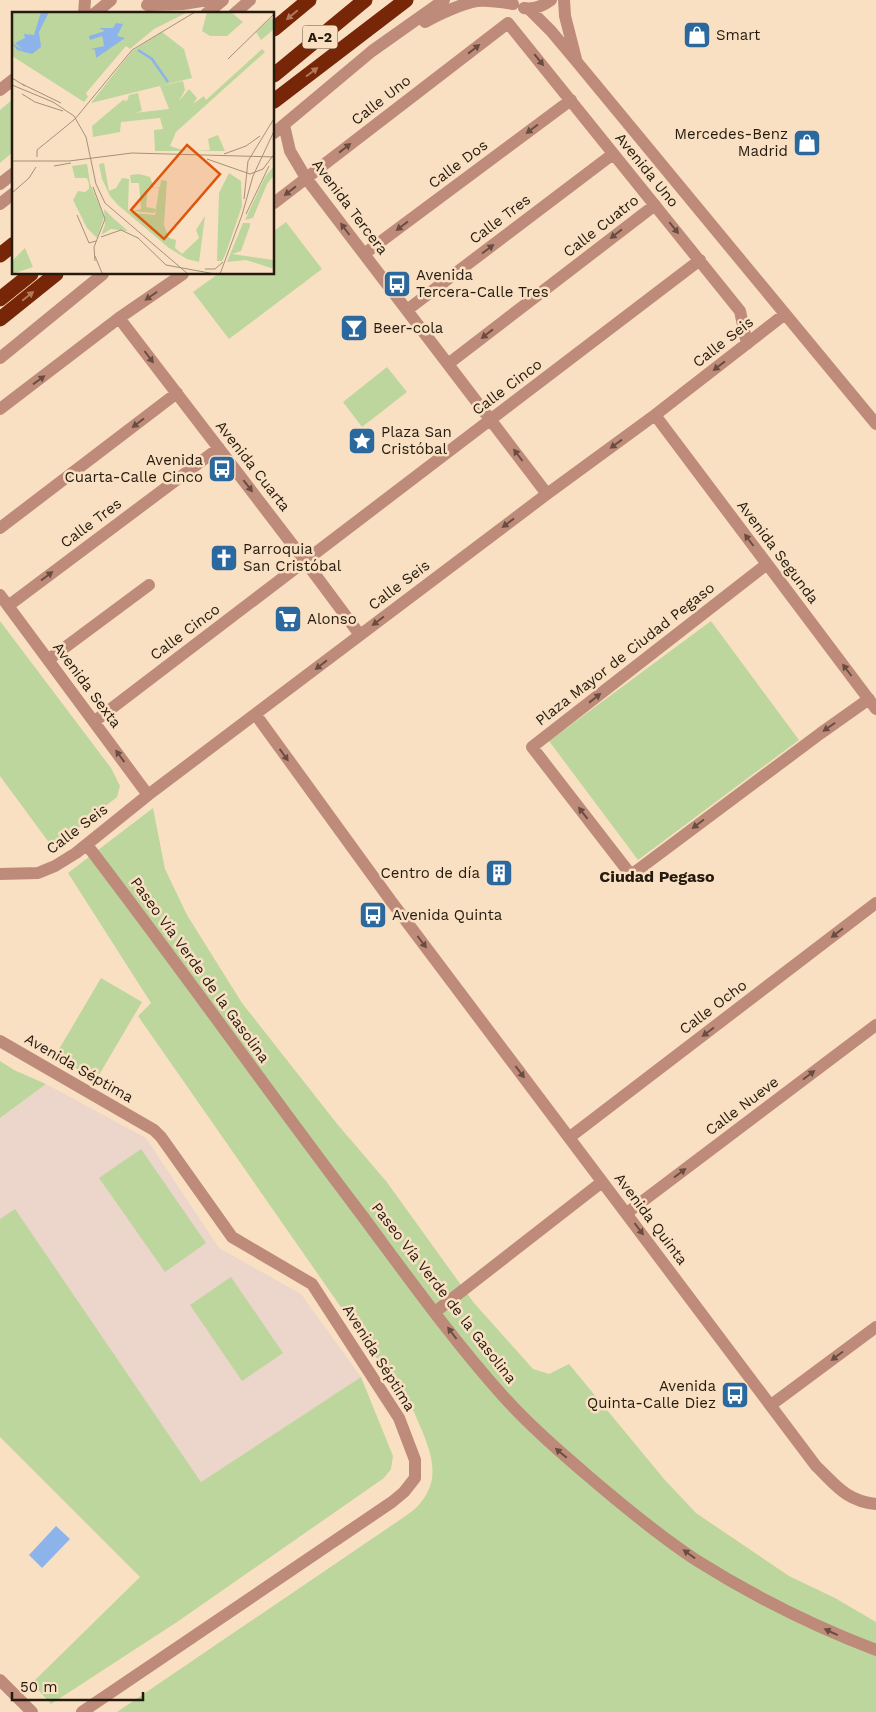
<svg xmlns="http://www.w3.org/2000/svg" width="876" height="1712" viewBox="0 0 876 1712" font-family="'Work Sans',sans-serif">
<style>
.education{fill:#ecd5ca}
.green{fill:#bdd69d}
.water{fill:#8cb3ea}
.lines{fill:none;stroke-linecap:round;stroke-linejoin:round}
.street{stroke:#be8b7b;stroke-width:12}
.highway{stroke:#772608;stroke-width:15}
.oneway{fill:#b27a5c}
.oneway2{fill:#694d40}
.labels{text-anchor:middle;stroke-width:5;stroke-linejoin:round;paint-order:stroke}
.shield{fill:#fae0c2;stroke:#645545;stroke-width:1}
.shield-label{font-size:14px;font-weight:bold;fill:#241a0f}
.poi-label{font-size:15px;fill:#241a0f;stroke:#fae0c2;text-anchor:start}
.street-label{font-size:15px;fill:#241a0f;stroke:#fae0c2}
.neighbourhood-label{font-size:16px;font-weight:bold;fill:#241a0f;stroke:#fae0c2}
.inset-river{fill:none;stroke:#8cb3ea;stroke-width:2.5}
.inset-road{fill:none;stroke:#a4917a;stroke-width:1}
.view{fill:#de560c;fill-opacity:0.15;stroke:#de560c;stroke-width:2.5}
.inset-edge{fill:none;stroke:#241a0f;stroke-width:2.5}
</style>
<rect width="100%" height="100%" fill="#fae0c2"/>
<path class="education" d="M46,1084L146,1138L219,1248L301,1294L361,1377L201,1482L15,1210L0,1219V1118Z"/>
<path class="green" d="M14,98V151L0,163V110Z
M286,222L322,269L229,339L193,292L218,274H274V231Z
M387,367L407,392L362,427L343,402Z
M0,621L111,768L120,786L117,797L53,848L0,776Z
M711,621L799,740L638,860L549,741Z
M153,808L165,869L187,915L242,1003L338,1125L386,1181L474,1303L533,1369L549,1374L569,1364L664,1479L696,1513L789,1576L835,1598L876,1622V1712H117L407,1515C412,1511 418,1507 421,1502C445,1474 426,1441 414,1412L138,1016L151,1003L68,873Z
M101,978L142,1002L96,1080L55,1056Z
M0,1061L14,1070L46,1084L0,1118Z
M141,1149L206,1243L165,1272L99,1178Z
M15,1209L201,1482L361,1377L393,1456L391,1469L384,1478L177,1622L51,1704L32,1683L140,1577L0,1437V1219Z
M231,1277L283,1353L242,1381L190,1305Z"/>
<path class="water" d="M56,1526L70,1539L42,1568L29,1555Z"/>
<g class="lines">
<path class="street" d="M564,0L565,16L576,59
M147,5L183,4L208,0
M524,8C534,10 543,6 551,0
M529,9L551,31L577,62L876,424
M84,14L85,0
M94,14L111,0
M206,14L223,0
M234,14L250,0
M425,22C437,15 463,3 477,1C489,0 501,2 513,4
M0,90L14,79
M284,125L290,151L306,178L547,494
M274,133L372,51L444,0
M0,184L14,173
M274,203L508,23L740,311L747,344
M0,204L14,193
M364,254L571,100
M407,310L613,154
M119,318L305,561L360,635
M0,358L103,274
M448,364L655,205
M0,409L119,318L183,274
M655,415L876,709
M0,528L177,393
M767,564L532,747L631,875L821,733L869,699
M0,595L148,795
M8,606L219,448
M48,660L149,585
M256,715L391,901L816,1466C836,1485 846,1501 876,1504
M95,721L700,260
M87,845C179,965 266,1089 358,1210C405,1273 451,1338 503,1396C529,1425 558,1450 587,1475C622,1505 658,1535 696,1560C753,1596 813,1626 876,1650
M0,874L38,873L55,866L76,853L148,795L547,494L655,415L785,314
M0,1041L154,1130L161,1137L232,1237L312,1284L399,1418L415,1460V1478L404,1492L392,1502L82,1712
M570,1137L876,903
M627,1213L876,1025
M435,1312L602,1182
M771,1405L876,1327
M0,1680L32,1712"/>
<path class="highway" d="M274,29L309,0
M274,75L365,0
M274,101L406,0
M0,255L14,244
M0,299L31,274
M0,319L56,274"/>
</g>
<defs><path id="oneway-solid" d="M-6-.8H1V-3.2L6.5 0L1 3.2V.8H-6Z" transform="scale(1.25)"/></defs>
<g class="oneway">
<use href="#oneway-solid" transform="translate(292 15) rotate(140)"/>
<use href="#oneway-solid" transform="translate(312 72) rotate(-37)"/>
<use href="#oneway-solid" transform="translate(28 296) rotate(-39)"/>
</g>
<g class="oneway2">
<use href="#oneway-solid" transform="translate(474 49) rotate(-38)"/>
<use href="#oneway-solid" transform="translate(539 60) rotate(51)"/>
<use href="#oneway-solid" transform="translate(532 129) rotate(143)"/>
<use href="#oneway-solid" transform="translate(345 148) rotate(-38)"/>
<use href="#oneway-solid" transform="translate(290 191) rotate(142)"/>
<use href="#oneway-solid" transform="translate(402 226) rotate(143)"/>
<use href="#oneway-solid" transform="translate(674 228) rotate(51)"/>
<use href="#oneway-solid" transform="translate(345 229) rotate(-127)"/>
<use href="#oneway-solid" transform="translate(616 234) rotate(142)"/>
<use href="#oneway-solid" transform="translate(488 249) rotate(-37)"/>
<use href="#oneway-solid" transform="translate(151 296) rotate(145)"/>
<use href="#oneway-solid" transform="translate(487 334) rotate(142)"/>
<use href="#oneway-solid" transform="translate(149 357) rotate(53)"/>
<use href="#oneway-solid" transform="translate(719 366) rotate(142)"/>
<use href="#oneway-solid" transform="translate(39 380) rotate(-36)"/>
<use href="#oneway-solid" transform="translate(138 423) rotate(143)"/>
<use href="#oneway-solid" transform="translate(616 444) rotate(144)"/>
<use href="#oneway-solid" transform="translate(518 455) rotate(-127)"/>
<use href="#oneway-solid" transform="translate(248 486) rotate(52)"/>
<use href="#oneway-solid" transform="translate(508 523) rotate(143)"/>
<use href="#oneway-solid" transform="translate(749 540) rotate(-127)"/>
<use href="#oneway-solid" transform="translate(47 576) rotate(-37)"/>
<use href="#oneway-solid" transform="translate(378 621) rotate(143)"/>
<use href="#oneway-solid" transform="translate(321 665) rotate(142)"/>
<use href="#oneway-solid" transform="translate(847 670) rotate(-127)"/>
<use href="#oneway-solid" transform="translate(595 698) rotate(-38)"/>
<use href="#oneway-solid" transform="translate(829 727) rotate(145)"/>
<use href="#oneway-solid" transform="translate(284 755) rotate(54)"/>
<use href="#oneway-solid" transform="translate(120 756) rotate(-126)"/>
<use href="#oneway-solid" transform="translate(583 813) rotate(-128)"/>
<use href="#oneway-solid" transform="translate(698 824) rotate(143)"/>
<use href="#oneway-solid" transform="translate(837 933) rotate(142)"/>
<use href="#oneway-solid" transform="translate(422 942) rotate(53)"/>
<use href="#oneway-solid" transform="translate(708 1032) rotate(143)"/>
<use href="#oneway-solid" transform="translate(520 1072) rotate(53)"/>
<use href="#oneway-solid" transform="translate(809 1075) rotate(-37)"/>
<use href="#oneway-solid" transform="translate(680 1173) rotate(-37)"/>
<use href="#oneway-solid" transform="translate(639 1229) rotate(53)"/>
<use href="#oneway-solid" transform="translate(452 1333) rotate(-127)"/>
<use href="#oneway-solid" transform="translate(837 1356) rotate(143)"/>
<use href="#oneway-solid" transform="translate(561 1453) rotate(-140)"/>
<use href="#oneway-solid" transform="translate(689 1554) rotate(-144)"/>
<use href="#oneway-solid" transform="translate(831 1632) rotate(-155)"/>
</g>
<defs>
<g id="shop-square" transform="scale(1.4375)"><rect x="-9" y="-9" width="18" height="18" rx="4" fill="#2a689e" stroke="#fae0c2"/><path d="M-5-2.5h2.3a2.7 3.5 0 0 1 5.4 0H5L5.5 6h-11ZM-1.5-2.5h3a1.5 2.3 0 0 0-3 0Z" fill="#fff"/></g>
<g id="bus-square" transform="scale(1.4375)"><rect x="-9" y="-9" width="18" height="18" rx="4" fill="#2a689e" stroke="#fae0c2"/><path d="M-5-6H5V4H4V6H2V4H-2V6H-4V4H-5ZM-3.5-4V0h7V-4ZM-3.5 1.2v1.5H-2V1.2ZM2 1.2v1.5H3.5V1.2Z" fill="#fff"/></g>
<g id="bar-square" transform="scale(1.4375)"><rect x="-9" y="-9" width="18" height="18" rx="4" fill="#2a689e" stroke="#fae0c2"/><path d="M-6-5H6L.8 .8V4.5H3.5V6h-7V4.5H-.8V.8Z" fill="#fff"/></g>
<g id="sight-square" transform="scale(1.4375)"><rect x="-9" y="-9" width="18" height="18" rx="4" fill="#2a689e" stroke="#fae0c2"/><path d="M0-6L1.8-2.2L6-1.7L2.9 1.2L3.7 5.4L0 3.3L-3.7 5.4L-2.9 1.2L-6-1.7L-1.8-2.2Z" fill="#fff"/></g>
<g id="church-square" transform="scale(1.4375)"><rect x="-9" y="-9" width="18" height="18" rx="4" fill="#2a689e" stroke="#fae0c2"/><path d="M-1.2-6h2.4v3.5h3.3v2.4h-3.3V6h-2.4V-.1h-3.3v-2.4h3.3Z" fill="#fff"/></g>
<g id="supermarket-square" transform="scale(1.4375)"><rect x="-9" y="-9" width="18" height="18" rx="4" fill="#2a689e" stroke="#fae0c2"/><path d="M-6-5.5h2.5l.6 2H6L4.5 2H-2.5L-4.4-4H-6ZM-1.5 3.2a1.3 1.3 0 1 0 .1 0ZM3 3.2a1.3 1.3 0 1 0 .1 0Z" fill="#fff"/></g>
<g id="building-square" transform="scale(1.4375)"><rect x="-9" y="-9" width="18" height="18" rx="4" fill="#2a689e" stroke="#fae0c2"/><path d="M-4-6H4V6H1V3H-1V6H-4ZM-2.5-4.3h1.7v1.8h-1.7ZM.8-4.3h1.7v1.8H.8ZM-2.5-1h1.7V.8h-1.7ZM.8-1h1.7V.8H.8Z" fill="#fff"/></g>
</defs>
<g fill-rule="evenodd">
<use href="#shop-square" x="697" y="35"/>
<use href="#shop-square" x="807" y="143"/>
<use href="#bus-square" x="397" y="284"/>
<use href="#bar-square" x="354" y="328"/>
<use href="#sight-square" x="362" y="441"/>
<use href="#bus-square" x="222" y="469"/>
<use href="#church-square" x="224" y="558"/>
<use href="#supermarket-square" x="288" y="619"/>
<use href="#building-square" x="499" y="873"/>
<use href="#bus-square" x="373" y="915"/>
<use href="#bus-square" x="735" y="1395"/>
</g>
<g class="labels">
<rect class="shield" x="302.5" y="25.5" width="35" height="23" rx="4"/>
<g class="shield-label">
<text x="320" y="42">A-2</text>
</g>
<g class="poi-label">
<text x="716" y="40">Smart</text>
<text x="788" y="139" text-anchor="end">Mercedes-Benz<tspan x="788" dy="17">Madrid</tspan></text>
<text x="416" y="280">Avenida<tspan x="416" dy="17">Tercera-Calle Tres</tspan></text>
<text x="373" y="333">Beer-cola</text>
<text x="381" y="437">Plaza San<tspan x="381" dy="17">Cristóbal</tspan></text>
<text x="203" y="465" text-anchor="end">Avenida<tspan x="203" dy="17">Cuarta-Calle Cinco</tspan></text>
<text x="243" y="554">Parroquia<tspan x="243" dy="17">San Cristóbal</tspan></text>
<text x="307" y="624">Alonso</text>
<text x="480" y="878" text-anchor="end">Centro de día</text>
<text x="392" y="920">Avenida Quinta</text>
<text x="716" y="1391" text-anchor="end">Avenida<tspan x="716" dy="17">Quinta-Calle Diez</tspan></text>
</g>
<g class="street-label">
<text transform="translate(381 100) rotate(-38)" y="5">Calle Uno</text>
<text transform="translate(458 164) rotate(-37)" y="5">Calle Dos</text>
<text transform="translate(647 170) rotate(51)" y="5">Avenida Uno</text>
<text transform="translate(350 207) rotate(53)" y="5">Avenida Tercera</text>
<text transform="translate(500 219) rotate(-37)" y="5">Calle Tres</text>
<text transform="translate(601 226) rotate(-38)" y="5">Calle Cuatro</text>
<text transform="translate(723 342) rotate(-38)" y="5">Calle Seis</text>
<text transform="translate(507 387) rotate(-37)" y="5">Calle Cinco</text>
<text transform="translate(253 466) rotate(52)" y="5">Avenida Cuarta</text>
<text transform="translate(91 523) rotate(-37)" y="5">Calle Tres</text>
<text transform="translate(778 552) rotate(53)" y="5">Avenida Segunda</text>
<text transform="translate(399 585) rotate(-37)" y="5">Calle Seis</text>
<text transform="translate(185 632) rotate(-37)" y="5">Calle Cinco</text>
<text transform="translate(625 654) rotate(-38)" y="5">Plaza Mayor de Ciudad Pegaso</text>
<text transform="translate(87 685) rotate(53)" y="5">Avenida Sexta</text>
<text transform="translate(77 829) rotate(-37)" y="5">Calle Seis</text>
<text transform="translate(200 970) rotate(54)" y="5">Paseo Vía Verde de la Gasolina</text>
<text transform="translate(713 1007) rotate(-37)" y="5">Calle Ocho</text>
<text transform="translate(79 1068) rotate(30)" y="5">Avenida Séptima</text>
<text transform="translate(742 1106) rotate(-37)" y="5">Calle Nueve</text>
<text transform="translate(651 1219) rotate(53)" y="5">Avenida Quinta</text>
<text transform="translate(444 1293) rotate(52)" y="5">Paseo Vía Verde de la Gasolina</text>
<text transform="translate(379 1358) rotate(58)" y="5">Avenida Séptima</text>
</g>
<g class="neighbourhood-label">
<text x="657" y="882">Ciudad Pegaso</text>
</g>
</g>
<g transform="translate(12 12)">
<rect width="262" height="262" fill="#fae0c2"/>
<path d="M0,0H176L142,17L118,37L114,34L74,81L76,85L72,90L0,44ZM195,0H219L231,10L215,24H198L190,19ZM259,6L262,8V17L249,28L244,20ZM150,20L172,37L180,66L79,91L120,39ZM250,37L253,40L164,120L158,134L174,139H143L142,118L151,117L148,106L109,110L108,120L81,125L80,114L111,88L115,89L117,83L126,81L130,99L122,101L157,97L148,74L171,69L173,78L167,89L177,77L185,86L181,92L192,84L194,88ZM206,123L213,139H182L198,138L196,127ZM92,151L97,179L104,176L110,166L117,167L116,198L121,201L143,203L147,176L143,175H148L149,168L155,169L152,213L157,226L164,228L163,236L170,242L187,226L184,218L193,204L187,250L175,247L157,236L106,193L98,184L90,167L87,152ZM75,152L78,171L92,205L85,226L75,216L61,188L66,179L73,180L77,177V172L75,166H63L60,154ZM262,154V163L255,172L241,206L233,208L253,165ZM217,161L229,169L230,194L214,241L210,249H205L207,181ZM127,162L138,165L142,176L136,175L134,195L144,197L142,201L121,199L129,197L127,171H119L118,163ZM92,197L101,206L116,219L99,217L89,223L93,213ZM231,211H238V214L229,239L220,242L262,248V257L234,248L215,250ZM13,236L21,255L0,262V249Z" fill="#bdd69d"/>
<path d="M29,0H37L27,20L29,35L20,42L5,38L0,31L11,38L3,31L13,26L12,22L22,23ZM104,11L111,12L105,24L113,26L84,46L83,38L79,37L92,34L91,27L90,24L78,28L77,24L93,19L87,16H101Z" fill="#8cb3ea"/>
<path class="inset-river" d="M126,38L140,47L156,70"/>
<path class="inset-road" d="M216,47L263,1M0,66L13,74M10,72L49,91M0,73L41,90L62,104L74,125L84,172L93,191L176,262M10,82L23,90L51,99M212,142L234,134L248,124M25,145V138L63,107L120,38L183,0M195,147L238,162L251,157L263,141M0,149H57L120,141L263,145M42,154L59,151M81,175L93,207L82,235L83,249M0,181L17,166L24,155M232,187L236,149L263,105M234,202L257,154M65,203L77,231L84,229M89,225L109,218L126,226M125,225L154,253L203,262M83,244L90,261M193,257H203L211,250M208,262L230,203L241,164L263,117"/>
<path class="view" d="M175,133L208,162L152,227L119,198Z"/>
<rect width="262" height="262" class="inset-edge"/>
</g>
<path d="M12 1692v8h131v-8" fill="none" stroke="#241a0f" stroke-width="2.5"/>
<text x="20" y="1692" font-size="15" fill="#241a0f" stroke="#fae0c2" stroke-width="4" paint-order="stroke">50 m</text>
</svg>
